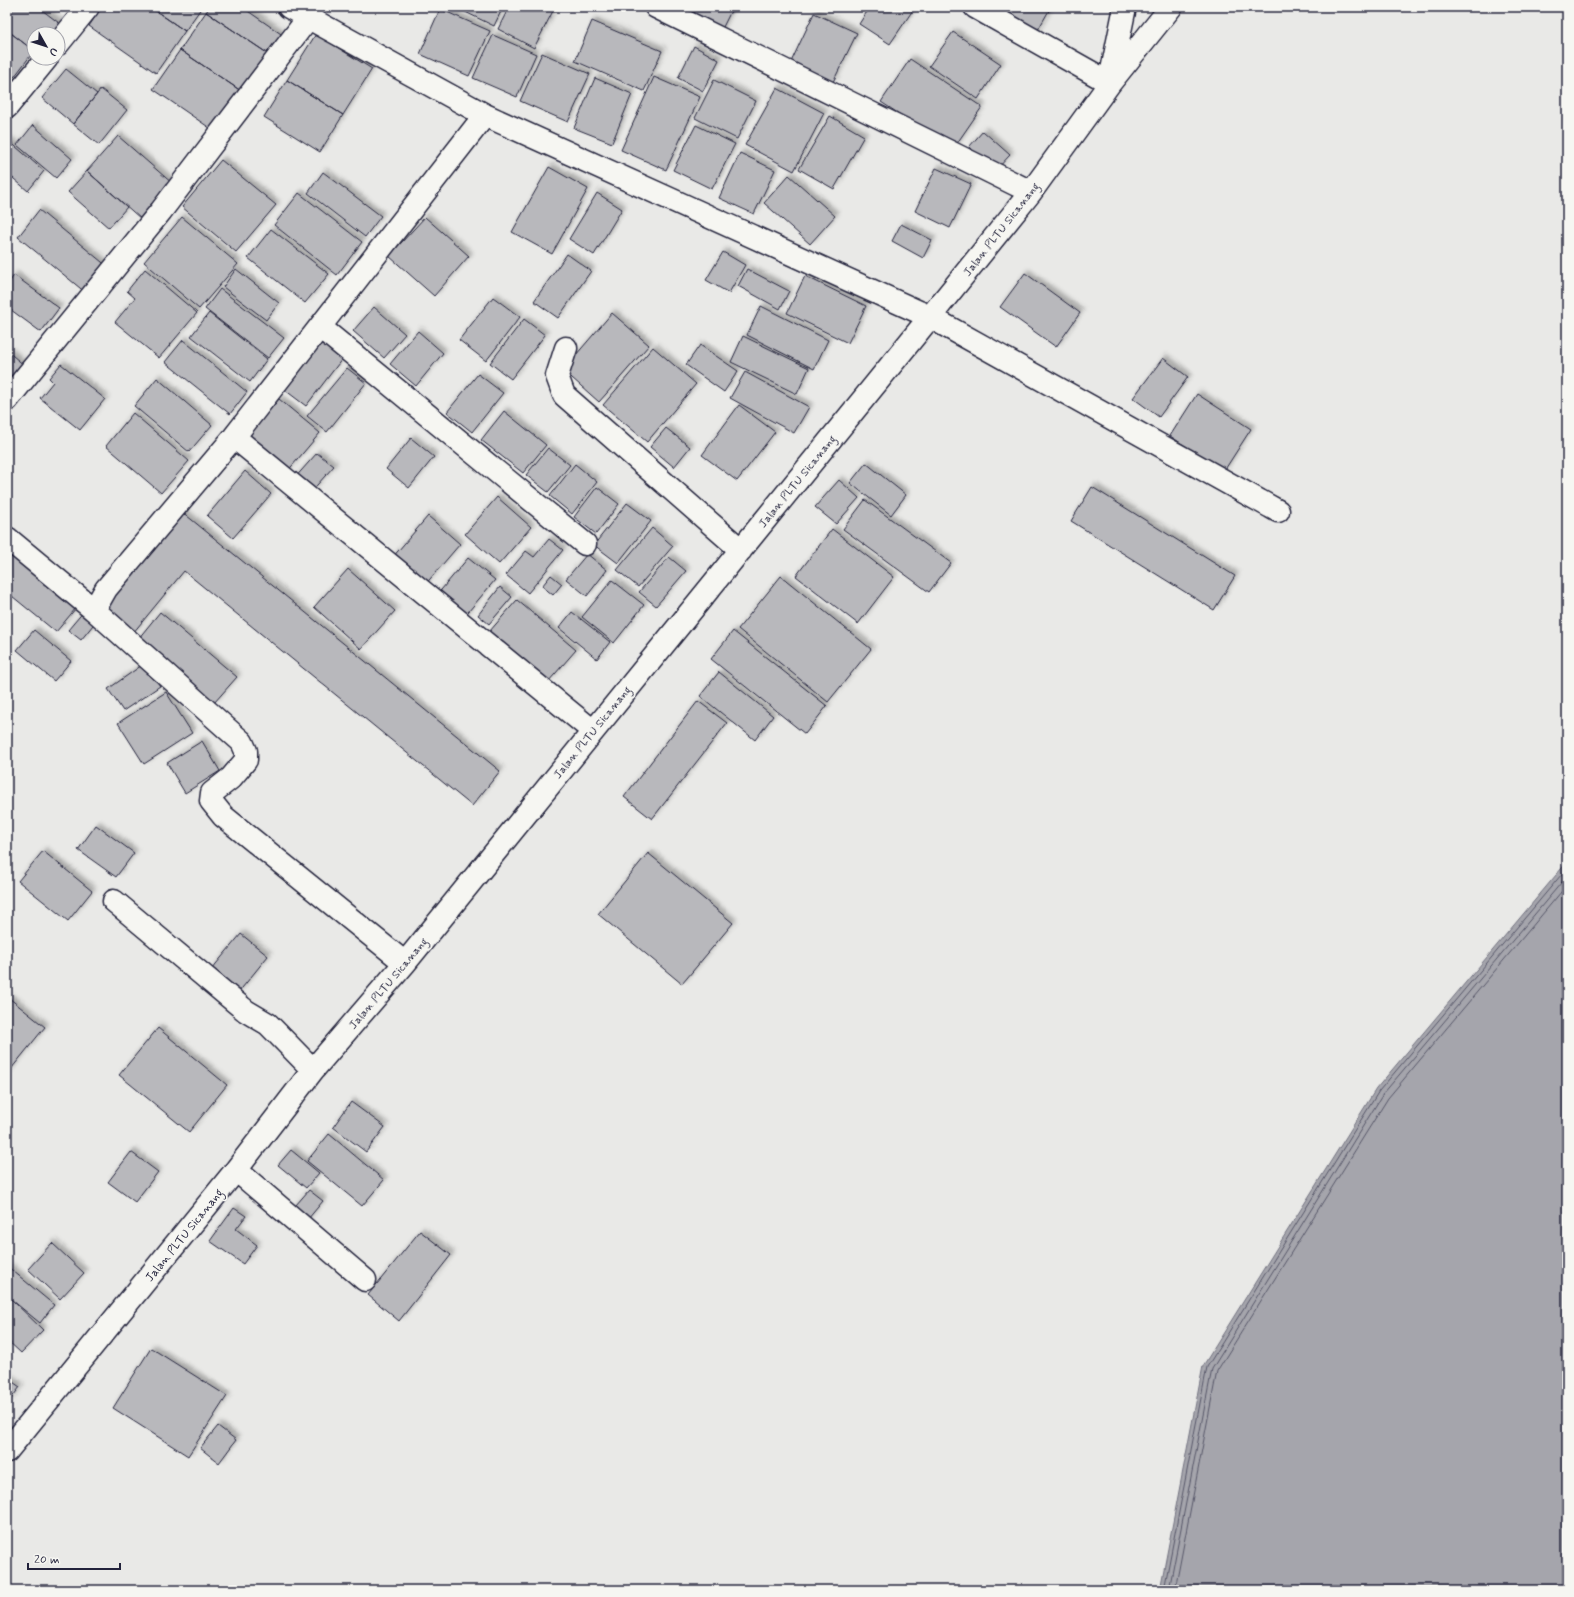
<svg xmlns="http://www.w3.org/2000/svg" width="1574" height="1597" viewBox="0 0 1574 1597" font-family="Mynerve,sans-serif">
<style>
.water{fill:#a5a5ac;stroke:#71717f}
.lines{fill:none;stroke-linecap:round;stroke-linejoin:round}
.shore{stroke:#565668;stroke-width:1}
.building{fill:#b8b8bc;stroke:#22223b;filter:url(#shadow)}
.minor-casing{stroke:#22223b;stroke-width:25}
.minor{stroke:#f6f6f2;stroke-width:22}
.labels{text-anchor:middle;stroke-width:3.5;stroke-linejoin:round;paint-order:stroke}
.street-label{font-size:12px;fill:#22223b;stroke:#f6f6f2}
</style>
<defs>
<filter id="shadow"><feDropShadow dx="3.5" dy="-3.5" stdDeviation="2" flood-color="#0004"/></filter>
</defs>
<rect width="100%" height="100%" fill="#e9e9e7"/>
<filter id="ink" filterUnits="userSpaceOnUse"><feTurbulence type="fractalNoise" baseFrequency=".025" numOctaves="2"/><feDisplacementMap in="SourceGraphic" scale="8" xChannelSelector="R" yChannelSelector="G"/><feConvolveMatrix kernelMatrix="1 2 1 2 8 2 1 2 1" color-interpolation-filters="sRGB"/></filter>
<g filter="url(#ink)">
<path class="water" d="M1567,862V1590H1160L1203,1366L1376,1089Z"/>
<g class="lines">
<path class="shore" d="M1164,1590L1207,1367L1379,1091L1567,868
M1169,1590L1212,1369L1383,1094L1567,876
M1175,1590L1217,1371L1388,1098L1567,885"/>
</g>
<path class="building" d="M12,7H38L63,26L57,34H34V51L7,30V13Z
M102,7H150L185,31L156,73L89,26Z
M150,7H202L185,31Z
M210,7H242L284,36L270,55L206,12Z
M455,7H503L494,26Z
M509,7H555L534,48L498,29Z
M697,7H733L720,33L691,19Z
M870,7H915L890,44L859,24Z
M986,7H1051L1035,35Z
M440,9L490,31L469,76L420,54Z
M206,12L270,55L244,93L180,50Z
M814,13L857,33L833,82L791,62Z
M592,21L662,51L644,91L575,61Z
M7,30L34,51L11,81L7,77Z
M953,32L1001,64L978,99L929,66Z
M316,34L372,69L343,115L287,80Z
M493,35L536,54L517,97L473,78Z
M694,46L719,60L703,91L678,78Z
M180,50L244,93L217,133L153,89Z
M542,53L590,74L568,122L520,101Z
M910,59L982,107L953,149L881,102Z
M66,69L97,94L73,124L42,98Z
M654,77L700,97L666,170L621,150Z
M595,78L632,94L612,143L574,128Z
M287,80L343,115L320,152L264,117Z
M714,80L756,101L737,139L695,118Z
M777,88L824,113L794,171L745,145Z
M101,89L127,110L99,145L73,124Z
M830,116L864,136L834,189L799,169Z
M33,125L72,159L56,178L17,145Z
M696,125L735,144L712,189L673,170Z
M983,131L1010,155L996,170L969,147Z
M118,136L173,184L141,219L87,171Z
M8,140L44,171L28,191L7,173Z
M740,153L775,170L754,214L719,198Z
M221,160L276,205L236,252L182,207Z
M549,167L588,189L552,254L512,232Z
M936,168L971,184L950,228L915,211Z
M87,171L127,207L109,228L68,192Z
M323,172L381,216L365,237L308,193Z
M789,175L835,216L810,244L764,203Z
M299,193L362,242L337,275L274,225Z
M597,193L622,209L594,255L569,239Z
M39,210L108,267L86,293L18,237Z
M182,217L238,264L199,309L144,262Z
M425,217L469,256L434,296L389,256Z
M901,224L932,240L923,258L892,241Z
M271,229L329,274L305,303L248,258Z
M723,252L745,265L729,293L706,280Z
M567,254L591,271L558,318L534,301Z
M145,269L197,313L159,358L115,322L135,298L127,291Z
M236,269L279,303L266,320L223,287Z
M747,269L789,291L780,309L738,286Z
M1025,273L1080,313L1056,347L1000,307Z
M14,275L59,308L41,332L7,307V281L9,283Z
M805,276L866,306L848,343L787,313Z
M220,289L284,338L268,358L205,309Z
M493,297L520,317L486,361L459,340Z
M761,306L828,340L814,369L747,335Z
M374,307L405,334L384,358L353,331Z
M209,313L267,359L250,382L191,336Z
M612,313L649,345L599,402L563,370Z
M524,319L545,335L511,379L490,363Z
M418,331L443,353L416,386L390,364Z
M743,336L809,368L797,394L731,362Z
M183,340L247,392L230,414L165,362Z
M318,340L342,359L306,406L281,387Z
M700,345L738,371L724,392L686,365Z
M653,347L696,384L647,442L603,405Z
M7,351L25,366L7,386Z
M1163,358L1188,377L1159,417L1133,398Z
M61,364L105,399L80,430L40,398L53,382L49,378Z
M347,368L366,383L327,432L307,416Z
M745,372L809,407L794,433L730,398Z
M478,374L503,393L472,432L447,412Z
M157,378L212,425L189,452L134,406Z
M1197,394L1251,429L1224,471L1170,436Z
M279,399L320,433L286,473L245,438Z
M739,405L775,432L737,481L702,455Z
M504,411L546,445L523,473L481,440Z
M133,413L189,461L161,493L106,446Z
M666,428L690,447L674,467L650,447Z
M411,438L434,457L409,488L386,469Z
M548,448L570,465L548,492L526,475Z
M317,453L334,466L309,494L293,480Z
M866,463L906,495L891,515L850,483Z
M575,464L597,482L572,514L550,496Z
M245,471L271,494L233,538L207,516Z
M839,480L859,498L836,524L815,507Z
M597,487L619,504L596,534L574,517Z
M1092,487L1235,576L1214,610L1071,521Z
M497,497L531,527L499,564L465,534Z
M865,500L951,563L929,592L843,529Z
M627,503L651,521L618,563L594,545Z
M181,511L500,771L472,806L184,571L133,633L103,608Z
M428,516L460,544L424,586L392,558Z
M652,528L673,546L638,587L617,570Z
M832,529L894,577L858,624L796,576Z
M549,539L563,550L528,593L506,575L526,551L534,557Z
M11,554L76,608L56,632L7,592V559Z
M587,554L607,570L587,596L566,579Z
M669,557L686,571L656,606L639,592Z
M468,558L495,580L463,618L436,596Z
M348,569L395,611L361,649L314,607Z
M551,575L562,584L553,595L542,586Z
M781,576L871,649L828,702L738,629Z
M612,580L644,605L614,643L582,617Z
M500,587L512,597L489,624L478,615Z
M517,600L576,650L548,682L489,632Z
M85,610L97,620L81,640L68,630Z
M160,612L237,677L214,703L138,639Z
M572,612L610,642L597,659L559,628Z
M34,630L71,661L54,681L17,650Z
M733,631L827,706L805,734L711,659Z
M145,663L160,686L123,711L108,689Z
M719,672L773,716L755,740L700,696Z
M166,692L192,733L144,764L118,723Z
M698,701L727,723L652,819L624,797Z
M202,741L220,771L185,793L167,763Z
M96,825L134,853L116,877L78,850Z
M43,851L92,891L68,921L18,881Z
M648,853L733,923L682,984L598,914Z
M241,934L268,956L238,993L211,970Z
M9,998L45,1027L7,1074V999Z
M158,1028L227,1085L189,1132L119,1075Z
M351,1102L385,1127L366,1152L333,1127Z
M329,1134L384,1180L362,1206L307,1161Z
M291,1150L319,1173L306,1188L278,1165Z
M131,1152L158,1172L135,1202L108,1182Z
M309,1190L323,1201L303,1225L289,1213Z
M234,1208L246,1216L236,1229L257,1245L243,1264L210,1241Z
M420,1231L451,1255L399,1321L368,1295Z
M52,1243L84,1273L60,1299L28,1269Z
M7,1266L54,1305L40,1323L7,1296Z
M10,1298L43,1330L21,1353L7,1340V1301Z
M151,1348L227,1396L188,1456L113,1408Z
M7,1378L20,1387L7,1404Z
M218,1426L236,1440L219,1463L200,1448Z"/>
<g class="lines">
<g class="minor-casing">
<path id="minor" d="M289,7L485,115L930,317L1278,511
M656,7L1031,192
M975,7L1110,83
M58,44L88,7
M1110,80L1125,7
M7,107L47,58
M320,327L585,544
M566,348L557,376L564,395L741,550
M7,400L161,211L309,17
M234,437L593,731
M7,538L94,610L242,742L246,751V760L231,778L212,793L211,801L223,816L405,963
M94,610L106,589L234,437L485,115
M114,901L246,1011L268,1024L313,1070
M236,1170L365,1280
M7,1451L236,1170L313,1070L405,963L930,317L1031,192L1110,83L1171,7"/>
</g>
<use href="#minor" class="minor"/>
</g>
</g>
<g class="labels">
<g class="street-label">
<text transform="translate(1001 229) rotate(-52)" y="4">Jalan PLTU Sicanang</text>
<text transform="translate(797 481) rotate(-51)" y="4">Jalan PLTU Sicanang</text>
<text transform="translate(592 732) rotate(-51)" y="4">Jalan PLTU Sicanang</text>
<text transform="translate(388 983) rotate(-50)" y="4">Jalan PLTU Sicanang</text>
<text transform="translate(184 1235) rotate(-51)" y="4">Jalan PLTU Sicanang</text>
</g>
</g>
<rect width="1574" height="1597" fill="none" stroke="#f6f6f2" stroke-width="24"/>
<rect x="12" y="12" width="1550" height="1573" fill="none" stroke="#22223b" stroke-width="1.5" filter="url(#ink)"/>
<g transform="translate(46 46) rotate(129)"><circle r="19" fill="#f6f6f2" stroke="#a1a1a9"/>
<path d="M0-3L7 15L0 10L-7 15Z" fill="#22223b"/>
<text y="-6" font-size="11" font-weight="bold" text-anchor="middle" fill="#22223b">U</text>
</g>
<path d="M28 1563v6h92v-6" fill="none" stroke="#22223b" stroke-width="2"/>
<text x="34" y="1563" font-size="12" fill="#22223b" stroke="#f6f6f2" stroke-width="3" paint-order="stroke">20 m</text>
</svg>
